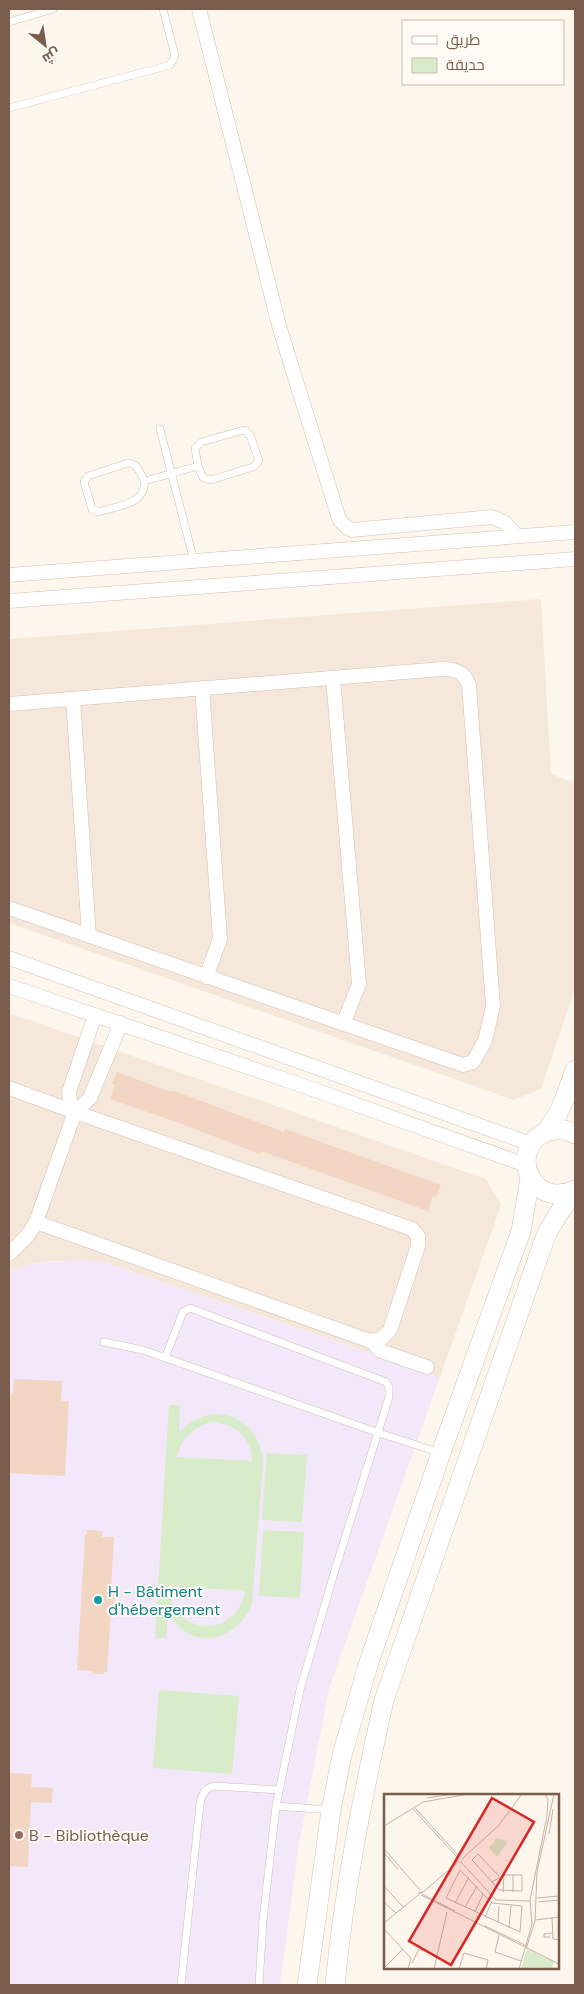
<svg xmlns="http://www.w3.org/2000/svg" width="584" height="1994" viewBox="0 0 584 1994" font-family="'DM Sans',Cairo,sans-serif">
<style>
.residential{fill:#f5e8da}
.education{fill:#f3e8fa}
.green{fill:#d8ecc9;fill-rule:evenodd}
.building{fill:#f3d5c3}
.lines{fill:none;stroke-linecap:round;stroke-linejoin:round}
.lane-casing{stroke:#d1beb0;stroke-width:8}
.street-casing{stroke:#d1beb0;stroke-width:15}
.secondary-casing{stroke:#d6c0b0;stroke-width:20}
.lane{stroke:#fff;stroke-width:7}
.street{stroke:#fff;stroke-width:14}
.secondary{stroke:#fff;stroke-width:19}
.culture-dot{fill:#0f9aa8;stroke:#fffaf3;stroke-width:2}
.education-dot{fill:#8d6e63;stroke:#fffaf3;stroke-width:2}
.labels{text-anchor:middle;stroke-width:4;stroke-linejoin:round;paint-order:stroke}
.culture-label{font-size:16px;fill:#0d838f;stroke:#fffaf3;text-anchor:start}
.education-label{font-size:16px;fill:#785e54;stroke:#fffaf3;text-anchor:start}
.inset-road{fill:none;stroke:#c5b3a7;stroke-width:1}
.view{fill:#d62828;fill-opacity:0.15;stroke:#d62828;stroke-width:2.5}
.inset-edge{fill:none;stroke:#7a5c4d;stroke-width:2.5}
</style>
<rect width="100%" height="100%" fill="#fdf6ec"/>
<path class="residential" d="M541,599L551,774L575,783V989L541,1089L514,1100L9,923V639Z
M9,1013L486,1179L501,1205L440,1377L104,1262L54,1261L33,1264L9,1272Z"/>
<path class="education" d="M77,1260L104,1262L127,1270L440,1377L329,1689L299,1844L280,1985H9V1272L33,1264Z"/>
<path class="green" d="M169,1405H180L179,1432C186,1426 193,1420 202,1417C235,1405 263,1432 263,1464L252,1604C243,1628 215,1647 189,1634C180,1629 174,1622 168,1615L166,1638H155ZM213,1422C235,1424 252,1438 252,1461L177,1457C181,1438 194,1426 213,1422ZM169,1587L170,1586L245,1591C236,1641 171,1635 169,1587Z
M267,1453L307,1455L302,1522L262,1520Z
M263,1530L304,1532L300,1598L259,1596Z
M159,1690L239,1696L232,1774L153,1768Z"/>
<path class="building" d="M117,1072L171,1092L172,1090L284,1132L285,1129L441,1185L436,1197L433,1196L428,1211L261,1151L260,1154L182,1124L110,1099L115,1085L112,1084Z
M14,1379L62,1381L61,1401H69L65,1476L9,1473V1394H13Z
M87,1530L103,1531L102,1537H114L111,1589H115L114,1612H111L107,1672H104V1674H92L93,1671L77,1670L85,1534H87Z
M9,1773L32,1774L31,1787L53,1788L52,1803L31,1802L28,1867L9,1866Z"/>
<g class="lines">
<g class="lane-casing">
<path id="lane" d="M9,22L53,9
M9,108L170,65L175,56L163,9
M160,429L194,561
M244,430L250,435L259,461L253,467L211,480L203,478L198,466L195,448L201,442Z
M128,463L135,465C138,469 144,477 144,482C147,504 114,507 98,512L92,509L84,482L88,476Z
M145,481L198,466
M104,1342L143,1350L379,1433L441,1453
M165,1358L183,1312L190,1308L386,1382L389,1387V1397L335,1570L300,1690L276,1806L263,1920L259,1985
M276,1806L331,1810
M181,1985L199,1813C200,1801 201,1789 214,1786L279,1790"/>
</g>
<g class="street-casing">
<path id="street" d="M199,9L280,329L339,519L346,527L352,530L492,517L504,522L516,535
M9,575L575,532
M9,601L575,559
M333,678L359,984L343,1024
M202,688L220,939L206,977
M73,699L89,936
M9,704L442,669C456,669 464,672 469,685L493,1006L485,1041L473,1062L463,1065L9,908
M9,958L531,1144
M9,986L298,1084L526,1165
M9,1088L75,1112L36,1222L28,1235L9,1254
M75,1112L90,1098L121,1023
M36,1222L370,1341L381,1339L390,1330L418,1246V1236L412,1229L75,1112L70,1102L69,1092L95,1015
M376,1341V1346L381,1351L427,1367"/>
</g>
<g class="secondary-casing">
<path id="secondary" d="M546,1132C561,1114 567,1092 575,1070
M575,1134C567,1129 558,1129 549,1131C506,1145 529,1211 575,1190
M307,1985L331,1810L342,1755L369,1662L441,1453L521,1231L530,1178
M335,1985C344,1889 363,1794 384,1700L546,1235L559,1213L574,1191"/>
</g>
<use href="#lane" class="lane"/>
<use href="#street" class="street"/>
<use href="#secondary" class="secondary"/>
</g>
<circle class="culture-dot" cx="98" cy="1600" r="5"/>
<circle class="education-dot" cx="19" cy="1835" r="5"/>
<g class="labels">
<g class="culture-label">
<text x="108" y="1597">H - Bâtiment<tspan x="108" dy="18">d'hébergement</tspan></text>
</g>
<g class="education-label">
<text x="29" y="1841">B - Bibliothèque</text>
</g>
</g>
<g transform="translate(384 1794)">
<rect width="175" height="175" fill="#fdf6ec"/>
<path d="M112,44L124,47L113,63L105,54L108,50L112,51L109,49ZM143,155L170,168L168,175H137Z" fill="#d8ecc9"/>
<path class="inset-road" d="M43,4L69,0M30,13L75,62M28,14L73,63M0,32L39,8L85,0M165,40L169,15M0,55L36,96M0,59L14,75M78,65L115,31L138,0M76,67L112,106L146,107M76,76L108,109L138,112L136,138L62,104ZM120,81H138V97L115,96L108,88ZM108,88L88,66L94,60L115,82M0,92L19,113M119,98L120,81M129,98V81M38,99L75,67M38,100L71,117M37,101L175,170M153,104L175,102M0,108L12,119M154,108L175,106M71,109L85,83M81,113L93,92M91,118L99,100M101,123L108,107M168,124L169,145L175,146M151,126L175,123M114,128L115,112M0,129L38,98L34,99M101,132L143,152M125,134L127,112M0,135L27,164L24,175M115,141L111,158L137,167M166,143H160V140L169,139M142,155L151,127L153,78L170,0M28,169L35,155L53,162M0,174L19,155M50,175L63,118M75,175L80,159L104,166L102,175M135,175L148,130L146,106L163,22L164,6L161,0"/>
<path class="view" d="M108,4L150,28L67,171L25,147Z"/>
<rect width="175" height="175" class="inset-edge"/>
</g>
<rect width="584" height="1994" fill="none" stroke="#7a5c4d" stroke-width="20"/>
<rect x="402" y="20" width="162" height="65" fill="#fffaf3" stroke="#cabbb1"/>
<rect x="412" y="36" width="25" height="8" fill="#ffffff" stroke="#cabbb1"/>
<text x="446" y="45" font-size="15" fill="#7a5c4d">طريق</text>
<rect x="412" y="58" width="25" height="15" fill="#d8ecc9" stroke="#cabbb1"/>
<text x="446" y="70" font-size="15" fill="#7a5c4d">حديقة</text>
<g transform="translate(45 45) rotate(150)" stroke="#fffaf3" stroke-width="4" paint-order="stroke">
<path d="M0-4L9 19L0 12L-9 19Z" fill="#7a5c4d"/>
<text y="-8" font-size="14" font-weight="bold" text-anchor="middle" fill="#7a5c4d">ش</text>
</g>
</svg>
